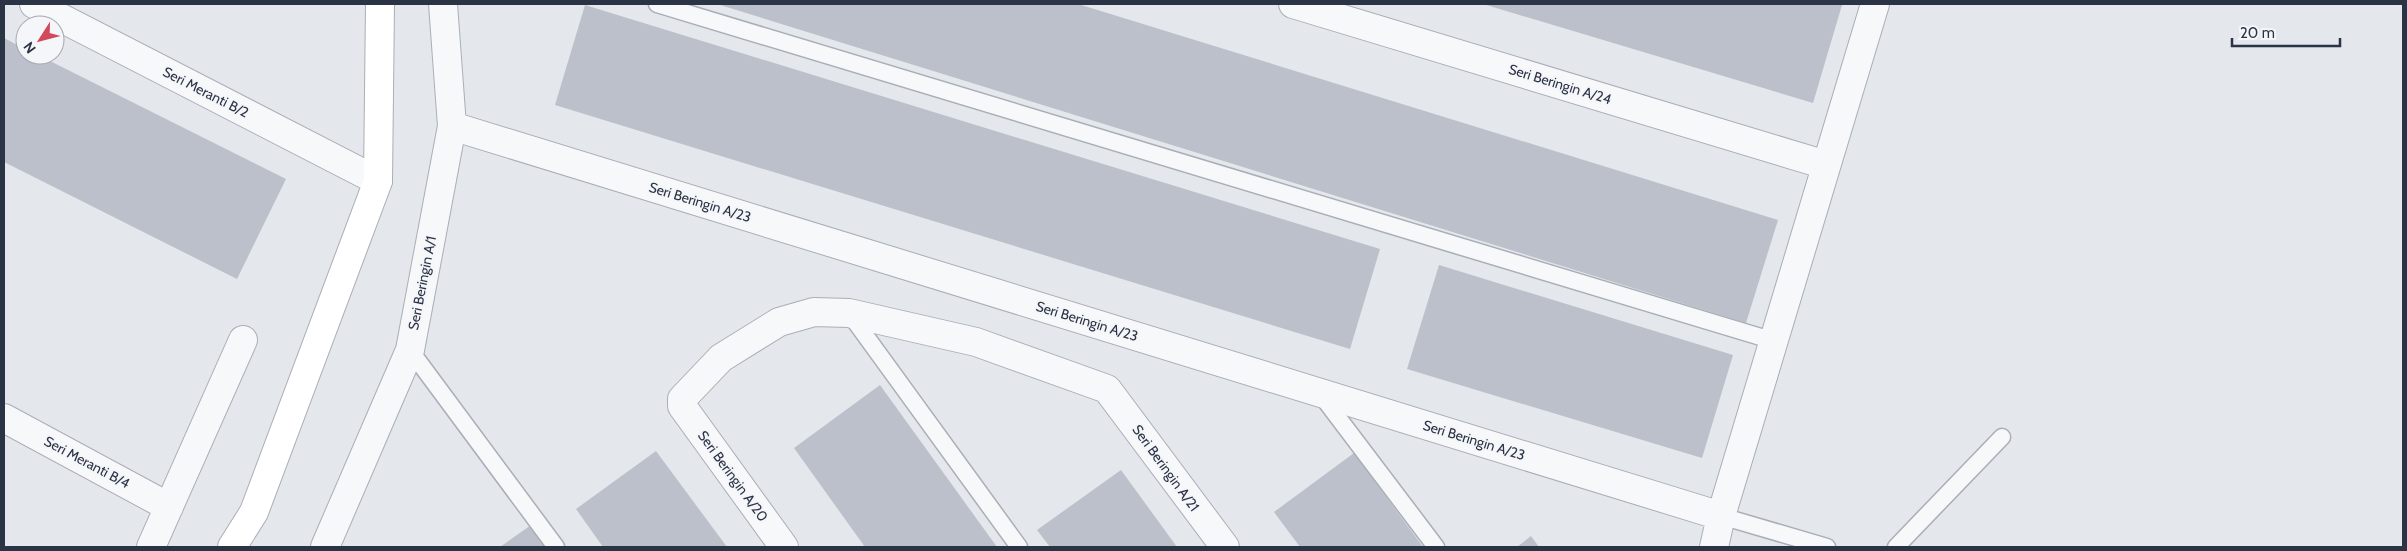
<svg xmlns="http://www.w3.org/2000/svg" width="2407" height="551" viewBox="0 0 2407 551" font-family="Cabin,sans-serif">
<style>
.building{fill:#bbc0ca}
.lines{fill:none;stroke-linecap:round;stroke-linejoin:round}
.lane-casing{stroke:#a9aeb7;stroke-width:19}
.street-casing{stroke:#a9aeb7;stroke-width:30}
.secondary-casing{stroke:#a9aeb7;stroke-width:30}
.lane{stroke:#f7f8fa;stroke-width:16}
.street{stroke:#f7f8fa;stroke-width:28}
.secondary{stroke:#fff;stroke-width:28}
.labels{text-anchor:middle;stroke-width:4;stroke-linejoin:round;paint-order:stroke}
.street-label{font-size:14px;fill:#2b3445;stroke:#f4f6f9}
</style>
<rect width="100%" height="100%" fill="#e4e7ec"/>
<path class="building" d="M717,4H1078L1778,220L1746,323Z
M1483,4H1838L1842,5L1813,103Z
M585,5L1380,249L1350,349L555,105Z
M4,38L25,49V55H38L286,179L237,279L4,162Z
M1439,265L1733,355L1702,458L1407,369Z
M880,385L997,547H865L794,448Z
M656,451L727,547H603L576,509Z
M1354,453L1423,547H1300L1274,512Z
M1121,470L1177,547H1050L1037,530Z
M534,523L551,547H500Z
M1531,536L1539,547H1517Z"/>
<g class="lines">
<g class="lane-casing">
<path id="lane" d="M657,4L1774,341
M849,313L1019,547
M410,350L556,547
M1321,395L1436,547
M1721,516L1827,547
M1896,547L2002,437"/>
</g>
<g class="street-casing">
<path id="street" d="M34,4L378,181
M1293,4L1826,165
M452,126L1721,516
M4,418L169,507
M151,547L243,340
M325,547L410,350L452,126L443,4
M784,547L682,406V399L721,358L779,322L814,312L849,313L976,342L1107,389L1225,547
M1714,547L1721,516L1875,4"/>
</g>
<g class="secondary-casing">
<path id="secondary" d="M232,547L254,512L378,181L380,4"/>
</g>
<use href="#lane" class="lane"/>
<use href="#street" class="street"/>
<use href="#secondary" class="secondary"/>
</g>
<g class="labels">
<g class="street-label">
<text transform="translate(1560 84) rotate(17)" y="5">Seri Beringin A/24</text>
<text transform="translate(206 92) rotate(27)" y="5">Seri Meranti B/2</text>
<text transform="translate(700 202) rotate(17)" y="5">Seri Beringin A/23</text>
<text transform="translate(422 283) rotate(-79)" y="5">Seri Beringin A/1</text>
<text transform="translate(1087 321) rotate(17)" y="5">Seri Beringin A/23</text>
<text transform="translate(1474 440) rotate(17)" y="5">Seri Beringin A/23</text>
<text transform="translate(87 462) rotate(28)" y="5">Seri Meranti B/4</text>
<text transform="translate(1166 468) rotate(54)" y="5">Seri Beringin A/21</text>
<text transform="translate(733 476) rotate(54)" y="5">Seri Beringin A/20</text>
</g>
</g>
<rect width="2407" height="551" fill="none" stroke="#2b3445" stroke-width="10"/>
<g transform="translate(40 40) rotate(234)"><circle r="24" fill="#f4f6f9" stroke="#a4a8b1"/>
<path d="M0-4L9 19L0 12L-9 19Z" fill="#d1495b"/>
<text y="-8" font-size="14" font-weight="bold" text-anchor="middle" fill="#2b3445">N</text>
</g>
<path d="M2232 38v8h108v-8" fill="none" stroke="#2b3445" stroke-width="2.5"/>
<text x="2240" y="38" font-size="15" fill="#2b3445" stroke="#f4f6f9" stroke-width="4" paint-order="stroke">20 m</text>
</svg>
